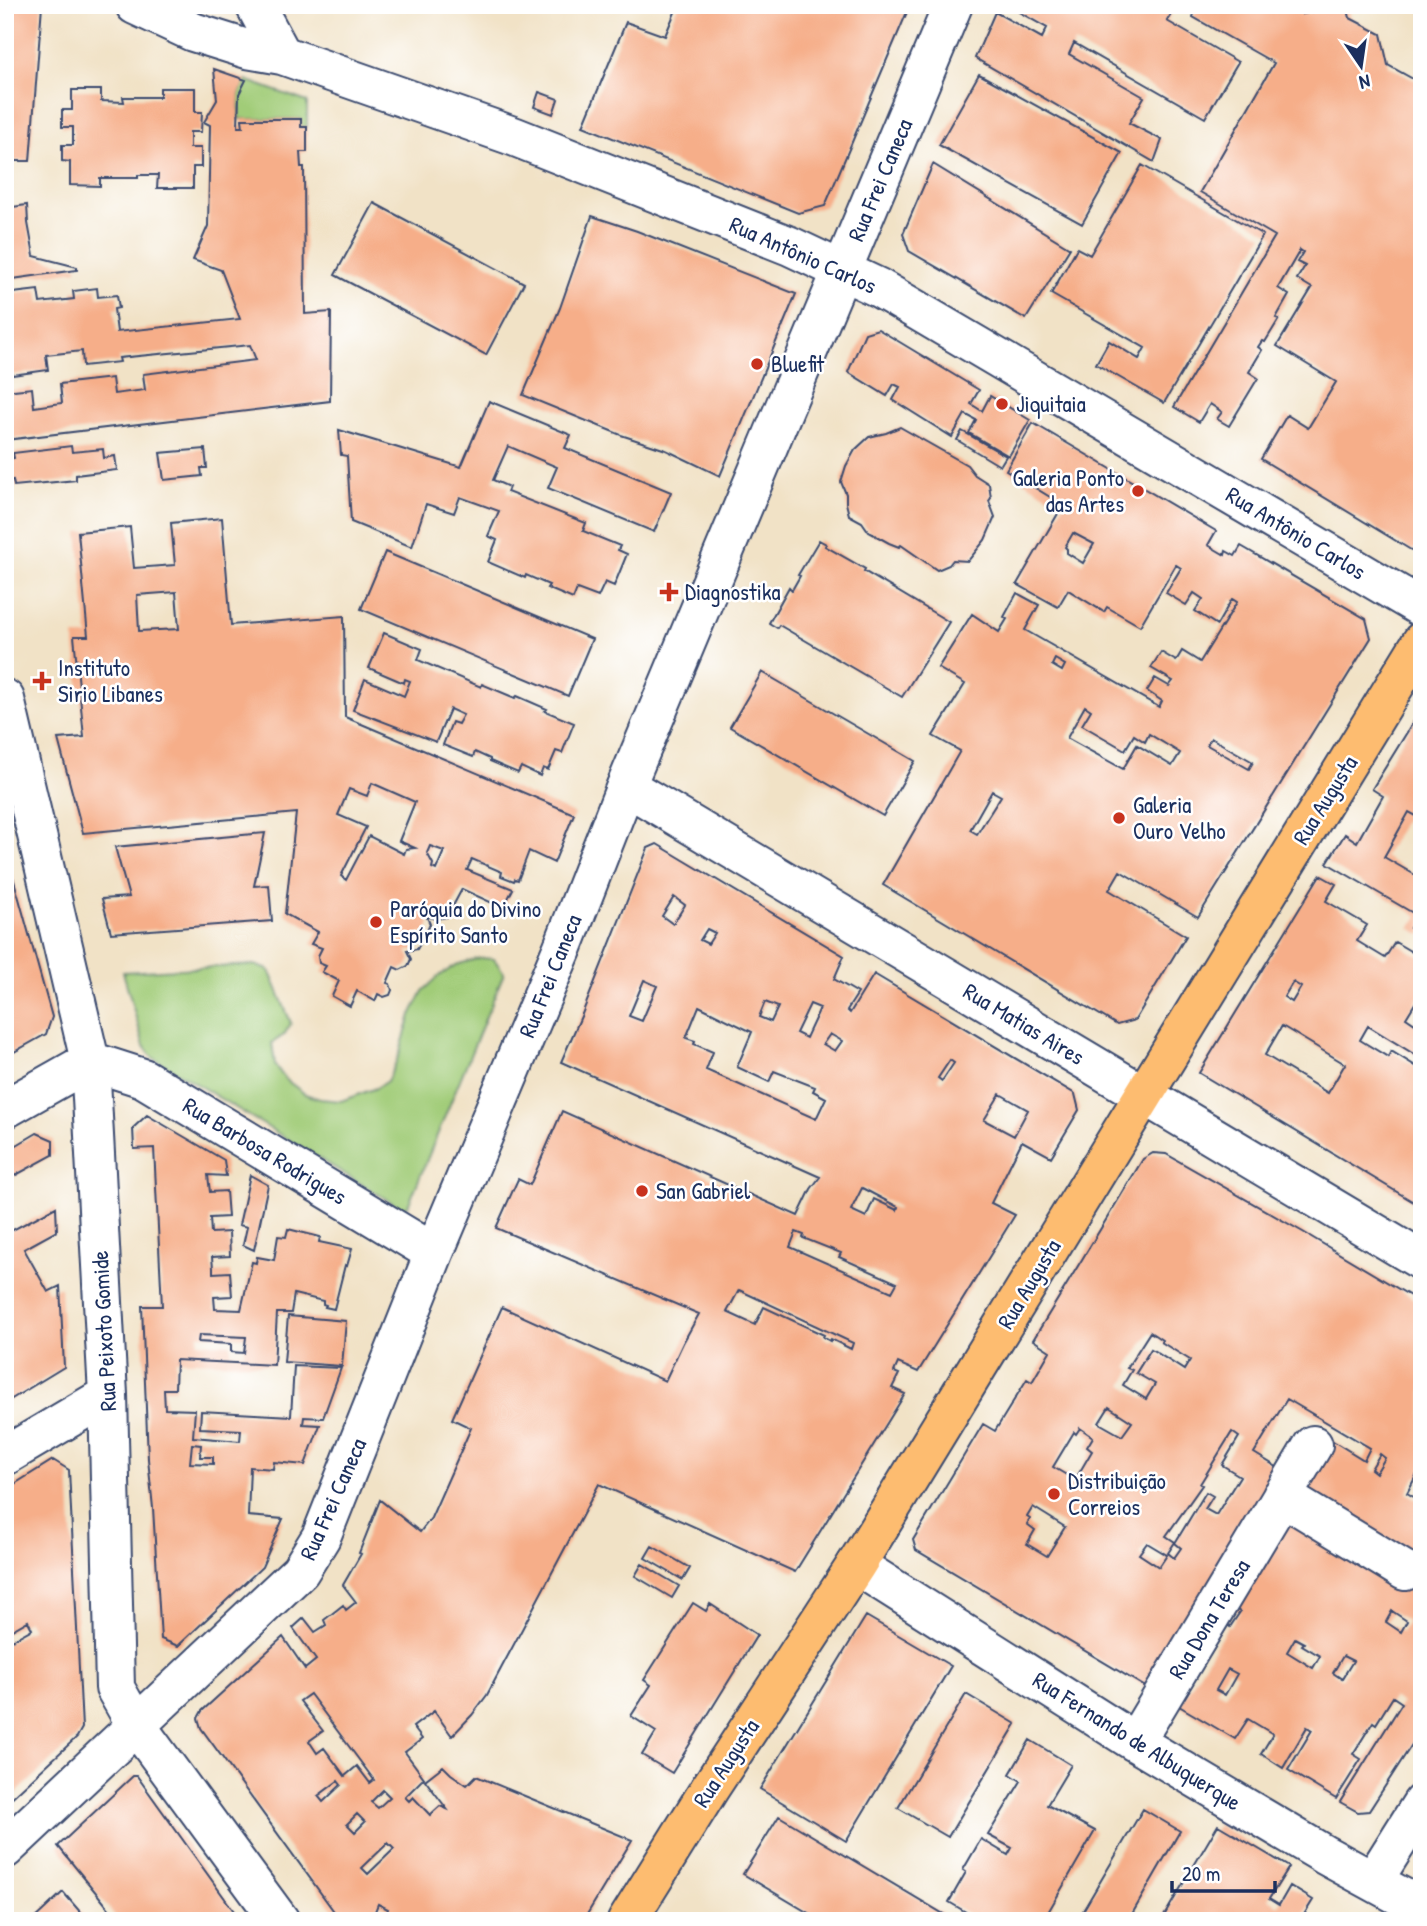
<svg xmlns="http://www.w3.org/2000/svg" width="1427" height="1926" viewBox="0 0 1427 1926" font-family="'Patrick Hand',sans-serif">
<style>
.green{fill:#a1cc78;stroke:#5e7e6b;stroke-width:2}
.building{fill:#f6ae89;fill-rule:evenodd}
.lines{fill:none;stroke-linecap:round;stroke-linejoin:round}
.minor-casing{stroke:#3b4a6e;stroke-width:42}
.major-casing{stroke:#3b4a6e;stroke-width:42}
.minor{stroke:#fff;stroke-width:38}
.major{stroke:#fdbc70;stroke-width:38}
.poi-dot{fill:#c8321e;stroke:#fff;stroke-width:2.5}
.labels{text-anchor:middle;stroke-width:5;stroke-linejoin:round;paint-order:stroke}
.street-label{font-size:23px;fill:#1b2f5e;stroke:#fff}
.poi-label{font-size:23px;fill:#1b2f5e;stroke:#fff;text-anchor:start}
</style>
<rect width="100%" height="100%" fill="#fff"/>
<filter id="ink" filterUnits="userSpaceOnUse"><feTurbulence type="fractalNoise" baseFrequency=".0143" numOctaves="2"/><feDisplacementMap in="SourceGraphic" scale="14" xChannelSelector="R" yChannelSelector="G"/><feConvolveMatrix kernelMatrix="1 2 1 2 8 2 1 2 1" color-interpolation-filters="sRGB"/></filter>
<filter id="wash" filterUnits="userSpaceOnUse"><feTurbulence type="fractalNoise" baseFrequency=".00686" numOctaves="4" result="noise"/><feDisplacementMap in="SourceGraphic" scale="28" xChannelSelector="R" yChannelSelector="G"/><feGaussianBlur stdDeviation="1.57" result="paint"/><feColorMatrix in="noise" values="0 0 0 0 0 0 0 0 0 0 0 0 0 0 0 0 0 1.4 0 .05"/><feComposite in="paint" operator="in"/></filter>
<g filter="url(#wash)">
<rect width="100%" height="100%" fill="#f1e2c6"/>
<path class="green" d="M246,80L307,102V127H301V119H239V94Z
M480,958L494,959L504,973L408,1206L401,1208L152,1057L144,1046L123,972L255,965L269,970L291,1023L284,1035L272,1043L275,1065L285,1079L305,1094L320,1099L341,1101L376,1088L387,1081L393,1069L399,1055L411,1015L423,991L438,977L456,965Z"/>
<g id="blocks">
<path class="building" d="M5,5H42L30,161H5Z
M678,5H910L825,206L798,213L583,126L626,22L665,36Z
M1022,5H1163L1173,11L1167,21L1238,62L1205,118L1074,43L1069,54L1144,97L1129,123L1162,140L1154,162L975,58L995,12L1042,38L1047,28L1019,12Z
M1197,5H1308L1303,14L1347,5L1350,18L1381,34L1388,65L1422,84V547L1411,550L1261,459L1287,415L1308,428L1336,382L1277,346L1312,288L1297,279L1305,266L1297,262L1303,252L1300,250L1278,288L1289,295L1276,318L1279,319L1265,342L1262,341L1258,347L1262,350L1249,372L1258,378L1229,426L1217,419L1222,412L1210,404L1199,422L1174,407L1275,236L1200,192L1274,63L1193,17Z
M214,69L246,80L239,94L238,127H243L242,119H301V127H307V152H300L301,167H304L305,314L331,312L330,401L5,440V391L32,388L34,407L62,403L60,384L112,378L114,394L145,390L143,374L256,360L250,345L119,358L120,362L83,366L82,351L46,355L48,370L12,375L10,359L5,360V294L38,290L40,303L74,299L73,291L97,288L98,297L117,295L119,308L114,309L117,332L240,319L221,270L193,260L208,226L210,125L204,122L217,100Z
M979,74L1122,153L1082,224L939,145Z
M160,88H195V112H202L201,132H190V148H201V167H193V188H157L158,175H138V178H100V186L70,185V162L62,161V145H73V127H62V110H72V90H101V101L124,102L123,97H160Z
M539,92L558,99L553,114L534,107Z
M933,164L1070,248L1026,319L909,251L903,234Z
M1142,165L1263,235L1164,403L1096,364L1109,341L1139,359L1145,348L1051,294L1077,248L1090,255Z
M374,203L524,283L486,355L335,275Z
M27,205L28,223L34,256L77,267V270L5,280V208Z
M592,216L637,231L796,294L720,476L666,450L621,435L523,395L560,308Z
M878,329L979,390L971,404L982,411L990,396L1030,420L1009,456L969,433L976,420L965,414L952,437L893,400L900,387L894,384L887,396L848,372L865,333Z
M489,401L571,435L565,448L671,492L654,532L548,488L557,467L508,446L493,480L509,487L507,492L586,523L583,531L620,546L618,550L627,554L614,586L605,582L598,597L577,589L573,599L547,588L549,585L526,575L525,578L488,562L497,540L488,536L499,511L460,497L454,513L426,504L412,547L351,522L347,456L341,455L339,430L461,467Z
M1033,423L1216,531L1208,545L1225,555L1226,551L1235,556L1241,546L1366,619L1371,638L1198,917L1120,871L1109,890L1186,936L1135,1020L1117,1025L883,885L960,751L933,736L965,684L938,668L972,614L999,632L1007,619L1004,617L1017,593L1039,605L1025,630L1159,707L1162,701L1147,691L1155,678L1169,686L1173,681L1151,668L1161,652L1176,661L1182,651L1200,662L1237,602L1232,599L1217,625L1195,611L1203,599L1194,593L1186,605L1166,593L1181,568L1176,565L1140,626L1107,607L1104,612L1068,590L1058,607L1017,584L1063,505L1006,470ZM1073,533L1094,544L1083,563L1067,553V549L1065,547ZM1055,659L1065,665L1062,671L1052,665ZM1085,706L1091,710L1082,725L1125,750L1134,735L1145,742L1149,734L1180,753L1172,766L1137,745L1123,769L1067,738ZM1211,738L1253,762L1249,769L1207,745ZM992,791L1001,796L977,834L970,830Z
M900,427L967,465L975,475L989,484L991,498L989,501L995,517L985,540L968,561L953,560L949,565L937,570L901,545L899,547L889,543L869,532L862,522L849,515L846,503V494L841,482L846,466L855,450L869,437L886,433Z
M962,431L1006,456L1000,466L957,440Z
M71,446L72,452L103,449L104,458L115,456L117,470L76,475V480L14,486L13,480L6,481L5,460L14,458L13,453Z
M205,449L207,468H201L202,476L164,480L160,453Z
M222,518L231,625L344,616L345,717L574,814L554,863L529,851L518,880L515,879L514,881L501,876L502,872L472,859L467,870L513,889L503,908L462,889L447,917L435,919L426,915L430,924L426,933L418,934L421,942L417,949L407,951L411,959L408,966L400,970L394,967L387,983L390,984L392,990L390,995L384,997L378,994L375,1001L357,991L350,1006L332,996L339,981L322,972L326,966L319,963L318,956L322,948L311,944L318,932L285,914L296,813L83,833L58,739L84,737L74,636H88L78,532L130,527L134,568L175,565L171,523ZM176,592L179,629L139,631L137,595ZM372,783L415,802L399,841L415,848L406,849L404,854L369,836L346,880L341,876L366,827L338,815L349,789L367,796ZM430,846L444,851L436,870L432,868L433,864L427,853Z
M819,540L826,544L825,546L865,569L864,571L949,622L902,697L779,625L777,628L769,623L789,587L792,590L800,576L798,575Z
M385,552L592,639L568,696L361,609Z
M384,633L422,649L418,660L481,687L482,684L515,698L517,696L547,709L545,711L574,723L562,753L556,751L548,770L543,768L540,776L521,767L518,773L490,761V759L475,752L473,757L443,745L452,722L458,724L463,715L450,709L436,742L353,710L365,679L404,696L410,681L405,679L404,683L369,668Z
M762,672L915,761L883,816L730,727Z
M1422,708V819L1409,812L1384,857L1422,879V935L1410,928L1418,916L1327,863L1345,834L1357,842L1383,796L1372,789Z
M265,833L254,886L269,885L272,921L111,933L102,899L129,897L115,847Z
M657,844L844,956L834,979L858,993L847,1010L850,1013L874,974L1075,1094L1079,1110L1051,1157L1022,1141L991,1203L1015,1215L918,1372L898,1363L894,1372L899,1374L892,1388L905,1394L795,1572L599,1484L487,1695L472,1715L452,1736L434,1711L413,1727L422,1739L405,1752L424,1778L405,1797L409,1801L413,1797L430,1815L440,1806L447,1809L425,1780L443,1766L451,1774L467,1785L476,1776L632,1840L583,1921H383L388,1909L378,1904L372,1919L376,1921H341L201,1728L198,1718L202,1711L283,1637L305,1669L316,1660L293,1628L304,1618L315,1632L326,1625L324,1620L343,1605L346,1610L356,1602L343,1585L361,1554L359,1553L380,1500L420,1532L431,1518L471,1428L452,1419L502,1307L665,1381L683,1343L699,1314L496,1228L518,1179L530,1185L562,1111L798,1216L811,1189L820,1177L561,1062L582,1014L648,848ZM674,897L685,905L673,924L662,916ZM707,929L715,933L708,944L700,940ZM644,980L657,986L642,1021L629,1016ZM765,1002L778,1007L771,1022L759,1017ZM810,1004L820,1008L806,1038L796,1033ZM699,1006L752,1032L737,1067L769,1082L774,1071L815,1087L813,1091L826,1098L816,1119L706,1070L713,1052L694,1044L695,1041L686,1038ZM830,1034L842,1041L835,1051L823,1044ZM950,1060L954,1063L942,1081L938,1078ZM1000,1094L1028,1110L1014,1136L984,1120ZM862,1188L898,1207L897,1210L874,1199L866,1217L851,1210ZM796,1232L804,1235L803,1238L841,1253L839,1257L897,1283L892,1292L790,1247ZM739,1290L853,1343L851,1349L831,1339L830,1341L823,1337L824,1335L764,1307L755,1325L727,1312ZM310,1694L374,1780L370,1783L357,1766L345,1776L324,1748L317,1753L309,1741L323,1731L300,1701ZM338,1781L341,1785L323,1802L318,1796ZM383,1790L390,1797L378,1808L371,1802ZM357,1814L365,1822L355,1832L347,1824ZM388,1843L394,1849L368,1874L362,1868Z
M8,859L52,1017L46,1034L5,1057V860Z
M1320,875L1336,884L1326,901L1367,925L1357,941L1385,958L1395,942L1422,958V992L1406,1018L1415,1024L1422,1013V1059L1368,1026L1360,1040L1388,1057L1391,1051L1422,1070V1207L1199,1073ZM1293,982L1301,987L1292,1002L1284,997ZM1282,1026L1345,1064L1328,1093L1265,1055Z
M147,1115L224,1160L226,1176L208,1175L209,1184L210,1192L226,1191L228,1217L210,1218L211,1233L229,1232L230,1256L212,1257L213,1268V1273L230,1272L232,1296L214,1297L215,1309L241,1310L252,1262L256,1263L257,1257L274,1260L278,1236L286,1237L288,1229L320,1237L319,1242L352,1249L347,1266L345,1265L334,1309L325,1307L326,1305L323,1304V1301L294,1294L291,1313H277L274,1365L176,1360L175,1389H164L165,1409L195,1410L193,1437L240,1441L241,1430L200,1428L201,1411L291,1416L294,1366L341,1368L323,1418L304,1417L303,1424L320,1425L305,1465L274,1462L273,1469L250,1467L248,1516L283,1519L262,1567L178,1646L161,1639L153,1508L148,1459L142,1306H162L154,1148L134,1149L133,1128ZM199,1335L246,1337L244,1353L231,1352V1344L198,1342ZM192,1444L201,1445L200,1457H213V1464L190,1463Z
M37,1133L53,1140V1155L5,1181V1152Z
M1153,1153L1166,1154L1303,1232L1422,1303V1480L1416,1476L1407,1493L1422,1502V1729L1369,1811L1358,1812L1340,1802L1402,1703L1393,1697L1376,1724L1373,1722L1353,1754L1361,1759L1336,1799L1288,1770L1312,1730L1307,1727L1283,1768L1261,1754L1273,1734L1248,1719L1235,1739L1179,1706L1228,1625L1230,1627L1240,1612L1231,1606L1333,1441L1364,1460L1370,1448L1287,1399L1254,1453L1280,1469L1154,1692L916,1550L913,1540L983,1424L995,1431L1027,1379L1032,1382L1050,1351L1033,1340L1143,1159ZM1150,1332L1162,1340L1161,1342L1190,1360L1184,1370L1151,1349L1136,1373L1155,1384L1146,1399L1123,1385L1132,1370L1127,1368ZM1109,1407L1132,1422L1122,1436L1099,1423ZM1080,1428L1093,1437L1087,1447L1092,1451L1075,1480L1053,1467L1074,1432L1076,1434ZM1232,1432L1239,1437L1222,1465L1240,1476L1216,1515L1205,1509L1213,1496L1206,1492L1175,1543L1181,1548L1174,1558L1168,1553L1175,1542L1166,1536L1202,1485L1200,1484ZM1380,1454L1385,1458L1376,1473L1371,1469ZM1033,1507L1065,1527L1047,1556L1027,1544L1035,1530L1027,1524L1030,1519L1027,1517ZM1147,1543L1167,1555L1159,1567L1139,1554ZM1392,1611L1407,1621L1401,1632L1386,1622ZM1295,1638L1304,1643L1302,1645L1320,1656L1313,1668L1287,1652ZM1343,1656L1353,1661L1342,1679L1333,1673ZM1228,1669L1237,1674L1225,1695L1216,1690Z
M250,1175L268,1185L254,1250L243,1245L247,1227L239,1225Z
M56,1207L57,1231L24,1249L48,1292L60,1286L64,1367L5,1403V1234Z
M288,1316L346,1321L342,1366L284,1362Z
M53,1460L69,1470L82,1728L77,1737L5,1804V1644L32,1629L28,1621L5,1634V1490Z
M652,1546L690,1568L683,1580L645,1558Z
M642,1564L679,1586L672,1598L635,1576Z
M693,1603L706,1611L710,1604L757,1635L672,1773L642,1755L656,1732L631,1716L651,1685L644,1680Z
M866,1616L951,1666L846,1841L760,1789Z
M966,1694L1016,1724L948,1837L898,1808Z
M1030,1740L1071,1765L1047,1805L1095,1831L1043,1921H981L949,1902L966,1872L963,1870L981,1839L1008,1855L1012,1848L988,1835L1021,1781L1010,1774Z
M133,1776H137L241,1921H119L58,1846Z
M1143,1809L1180,1831L1128,1921H1077Z
M779,1816L945,1915L942,1921H822L743,1874Z
M1218,1825L1289,1867L1269,1899L1279,1905L1290,1886L1313,1900L1300,1921H1161Z
M63,1892L88,1921H32Z"/>
</g>
</g>
<g filter="url(#ink)">
<use href="#blocks" fill-opacity="0" stroke="#3b4a6e" stroke-width="2"/>
<g class="lines">
<g class="minor-casing">
<path id="minor" d="M135,5L193,32L247,49L282,55L513,136L790,246L879,288L1422,608
M255,5L282,55
M5,699L90,1061L108,1395L115,1688L136,1725L280,1921
M626,786L1422,1261
M5,1109L90,1061L143,1078L434,1253
M5,1456L108,1395
M1282,1496L1405,1571
M856,1565L1135,1742L1325,1855L1422,1908
M1135,1742L1313,1445
M5,1849L300,1571L321,1537L434,1253L563,947L626,786L953,5
M1373,1881L1422,1803"/>
</g>
<g class="major-casing">
<path id="major" d="M627,1921L710,1788L856,1565L1422,641"/>
</g>
<use href="#minor" class="minor"/>
<use href="#major" class="major"/>
</g>
</g>
<g class="poi-dot">
<circle cx="757" cy="364" r="7"/>
<circle cx="1002" cy="404" r="7"/>
<circle cx="1138" cy="491" r="7"/>
<path d="M665.5 581.5h7v7h7v7h-7v7h-7v-7h-7v-7h7z"/>
<path d="M38.5 670.5h7v7h7v7h-7v7h-7v-7h-7v-7h7z"/>
<circle cx="1119" cy="818" r="7"/>
<circle cx="376" cy="922" r="7"/>
<circle cx="642" cy="1191" r="7"/>
<circle cx="1054" cy="1494" r="7"/>
</g>
<g class="labels">
<g class="street-label">
<text transform="translate(880 180) rotate(-67)" y="8">Rua Frei Caneca</text>
<text transform="translate(803 255) rotate(24)" y="8">Rua Antônio Carlos</text>
<text transform="translate(1296 533) rotate(31)" y="8">Rua Antônio Carlos</text>
<text transform="translate(1325 800) rotate(-58)" y="8">Rua Augusta</text>
<text transform="translate(550 976) rotate(-68)" y="8">Rua Frei Caneca</text>
<text transform="translate(1024 1024) rotate(31)" y="8">Rua Matias Aires</text>
<text transform="translate(265 1151) rotate(31)" y="8">Rua Barbosa Rodrigues</text>
<text transform="translate(1029 1284) rotate(-59)" y="8">Rua Augusta</text>
<text transform="translate(104 1331) rotate(-93)" y="8">Rua Peixoto Gomide</text>
<text transform="translate(333 1499) rotate(-66)" y="8">Rua Frei Caneca</text>
<text transform="translate(1209 1619) rotate(-59)" y="8">Rua Dona Teresa</text>
<text transform="translate(1137 1741) rotate(32)" y="8">Rua Fernando de Albuquerque</text>
<text transform="translate(726 1763) rotate(-57)" y="8">Rua Augusta</text>
</g>
<g class="poi-label">
<text x="771" y="372">Bluefit</text>
<text x="1016" y="412">Jiquitaia</text>
<text x="1124" y="486" text-anchor="end">Galeria Ponto<tspan x="1124" dy="26">das Artes</tspan></text>
<text x="685" y="600">Diagnostika</text>
<text x="58" y="676">Instituto<tspan x="58" dy="26">Sirio Libanes</tspan></text>
<text x="1133" y="813">Galeria<tspan x="1133" dy="26">Ouro Velho</tspan></text>
<text x="390" y="917">Paróquia do Divino<tspan x="390" dy="26">Espírito Santo</tspan></text>
<text x="656" y="1199">San Gabriel</text>
<text x="1068" y="1489">Distribuição<tspan x="1068" dy="26">Correios</tspan></text>
</g>
</g>
<rect width="1427" height="1926" fill="none" stroke="#fff" stroke-width="28"/>
<g transform="translate(1361 66) rotate(167)" stroke="#ffffff" stroke-width="5" paint-order="stroke">
<path d="M0-5L12 26L0 18L-12 26Z" fill="#1b2f5e"/>
<text y="-10" font-size="19" font-weight="bold" text-anchor="middle" fill="#1b2f5e">N</text>
</g>
<path d="M1172 1881v10h103v-10" fill="none" stroke="#1b2f5e" stroke-width="3.5"/>
<text x="1182" y="1881" font-size="21" fill="#1b2f5e" stroke="#ffffff" stroke-width="5" paint-order="stroke">20 m</text>
</svg>
